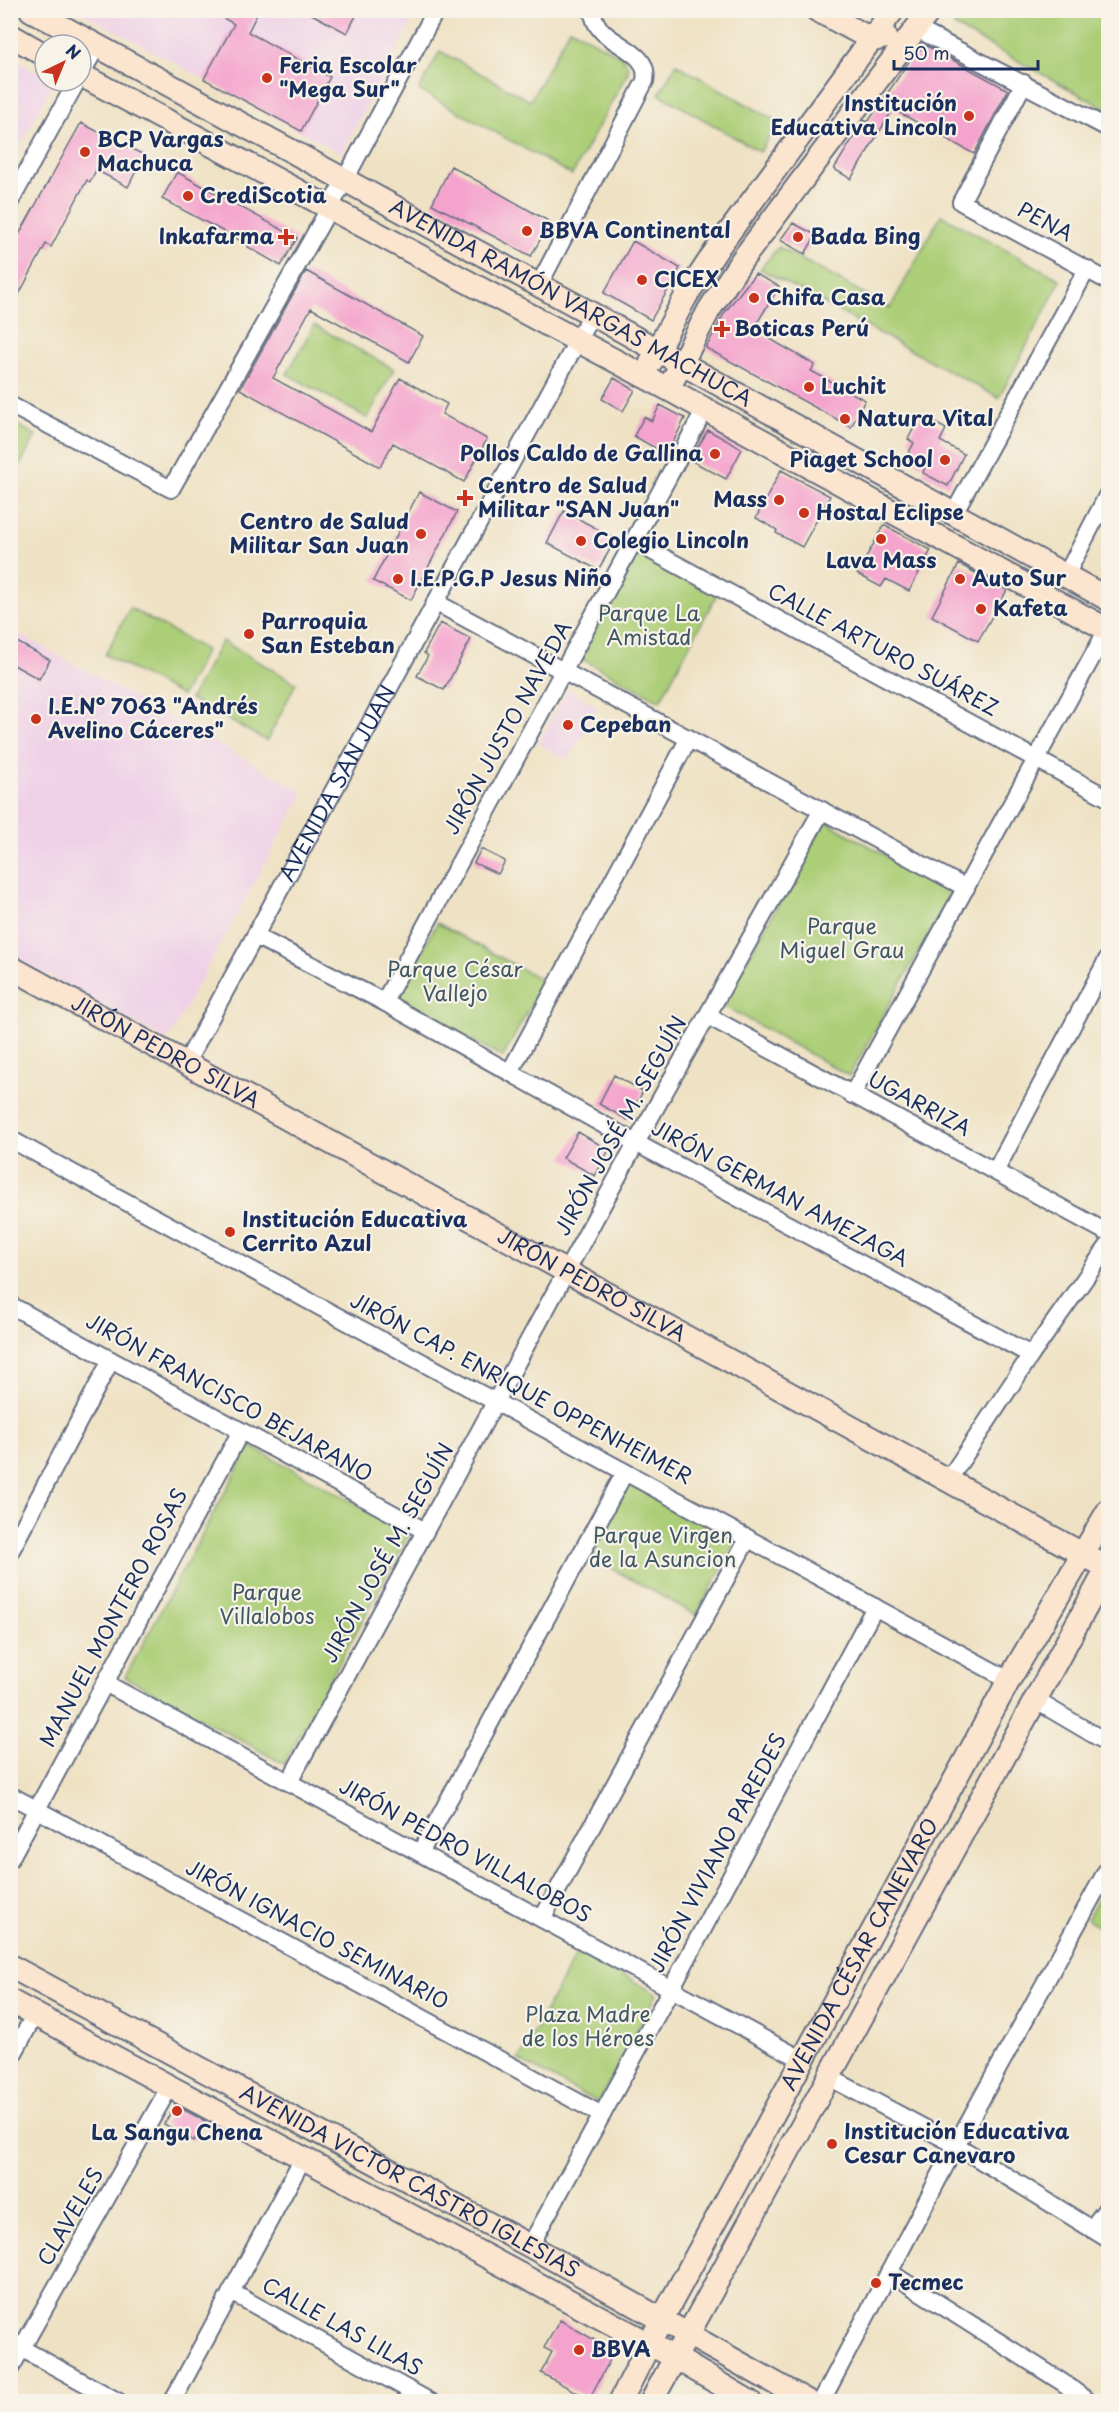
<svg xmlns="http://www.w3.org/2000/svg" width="1119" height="2412" viewBox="0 0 1119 2412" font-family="'Playpen Sans',sans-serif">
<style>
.built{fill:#efd0e7}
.park{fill:#acce77;stroke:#647e6a;stroke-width:1.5}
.building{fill:#f4a3cc}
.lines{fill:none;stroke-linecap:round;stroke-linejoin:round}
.street-casing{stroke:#656e82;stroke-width:20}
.secondary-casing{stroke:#656e82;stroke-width:26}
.street{stroke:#fff;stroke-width:16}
.secondary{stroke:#fce5cf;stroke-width:22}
.poi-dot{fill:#c8321e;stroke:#f7f3e8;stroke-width:2}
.labels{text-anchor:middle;stroke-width:4.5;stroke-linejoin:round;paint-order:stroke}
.poi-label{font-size:21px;font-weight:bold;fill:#1b2f5e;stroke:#f7f3e8;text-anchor:start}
.street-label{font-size:21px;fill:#1b2f5e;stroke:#f7f3e8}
.park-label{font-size:21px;fill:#3f5764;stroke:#f7f3e8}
</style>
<rect width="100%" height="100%" fill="#f7f3e8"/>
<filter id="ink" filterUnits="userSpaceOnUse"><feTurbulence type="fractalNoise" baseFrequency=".0167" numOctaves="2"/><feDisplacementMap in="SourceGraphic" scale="12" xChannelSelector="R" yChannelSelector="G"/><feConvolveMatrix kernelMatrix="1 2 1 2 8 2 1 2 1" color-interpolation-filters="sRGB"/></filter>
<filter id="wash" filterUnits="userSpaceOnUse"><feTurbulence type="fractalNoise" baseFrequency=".008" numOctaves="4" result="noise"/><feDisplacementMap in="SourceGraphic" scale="24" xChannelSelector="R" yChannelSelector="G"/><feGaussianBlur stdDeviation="1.35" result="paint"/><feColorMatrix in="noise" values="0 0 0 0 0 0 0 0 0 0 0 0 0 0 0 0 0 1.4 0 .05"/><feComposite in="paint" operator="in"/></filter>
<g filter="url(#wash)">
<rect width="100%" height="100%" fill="#efe2c4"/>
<path class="built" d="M79,11H418L341,153Z
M11,58L45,77V81L54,82L11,162Z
M10,629L304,792L167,1041L11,955Z
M568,690L598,707L568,760L538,743Z"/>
<path class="park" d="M957,11H1108V110L954,26Z
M570,28L621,56L627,64L628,72L572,175L419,90L440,51L530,101Z
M676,64L778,122L760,152L659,94Z
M941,215L1061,280L999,398L760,269L779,247L890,308Z
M314,325L394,369L367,418L287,374Z
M11,422L36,435L11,483Z
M637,551L717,594L660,701L580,658Z
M130,608L206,650L182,696L105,655Z
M222,641L296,683L267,741L190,699Z
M825,821L952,893L849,1076L722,1005Z
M437,923L544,981L503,1057L396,999Z
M250,1446L410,1533L284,1764L125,1677Z
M629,1481L737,1541L696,1615L589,1556Z
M1108,1881V1934L1087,1919Z
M578,1950L657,1994L598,2103L519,2060Z"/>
<g id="blocks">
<path class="building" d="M209,10H259L248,32L330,77L301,131L204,79L234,24Z
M304,10H359L347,33Z
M927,46L1008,90L974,154L893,109L851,179L834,169L863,122L864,120L868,122L916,51Z
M81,123L144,155L128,187L96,170L90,182L87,180L51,247L46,244L10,311V251Z
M451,166L550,222L531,256L432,204Z
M177,172L297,238L281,266L248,247L249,245L162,199Z
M793,223L816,235L805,254L780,240Z
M633,241L680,268L651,320L604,293Z
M306,271L423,336L409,362L311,308L273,378L371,432L400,378L447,404L442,414L487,439L464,482L393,443L380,467L240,389Z
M755,274L779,286L756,325L767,331L765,336L815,365L811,371L865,400L851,427L706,348L725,312Z
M614,378L635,390L623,411L602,399Z
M660,405L685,418L668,452H662L634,436L644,417L652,421Z
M921,415L946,429L940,441L964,454L948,486L923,473L925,467L907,456L914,443L908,439Z
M708,430L742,449L726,479L690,460Z
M781,470L830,496L802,547L776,533L777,530L756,518Z
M419,492L457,512L411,600L373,581Z
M564,511L616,539L598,570L547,543Z
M884,525L931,550L909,591L886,579L881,587L857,574Z
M959,564L1007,590L978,641L932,616Z
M440,623L471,639L444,690L417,676L428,656L424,653Z
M15,641L50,660L39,679L10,663V650Z
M481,849L505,861L498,874L474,863Z
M614,1075L643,1091L628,1120L599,1104Z
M578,1132L609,1150L595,1176L563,1158Z
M175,2105L205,2121L194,2141L164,2124Z
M560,2320L608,2348L611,2358L589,2399L541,2373L552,2352L544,2348Z"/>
</g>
</g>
<g filter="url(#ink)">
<use href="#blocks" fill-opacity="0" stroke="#656e82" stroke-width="1.5"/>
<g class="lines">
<g class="street-casing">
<g id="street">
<path d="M917,29L1108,128"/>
<path d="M81,74L97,46"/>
<path d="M1024,83L961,202L1108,281"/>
<path d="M10,202L77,81"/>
<path d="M539,285L645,81C652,45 593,46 593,10"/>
<path d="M10,405L171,489L329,209L436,10"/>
<path d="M954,513L1087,269"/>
<path d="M635,542L1108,798"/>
<path d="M1066,575L1108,494"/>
<path d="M435,602L966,888"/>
<path d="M255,936L384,1002L636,1143L1031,1355"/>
<path d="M384,1002L704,411"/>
<path d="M708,1016L1108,1233"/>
<path id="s1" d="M186,1063L592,314"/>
<path d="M510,1072L689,738"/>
<path d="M852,1095L1108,628"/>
<path d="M10,1139L1009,1680"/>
<path d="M996,1170L1108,958"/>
<path d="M10,1305L425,1531"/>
<path d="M949,1479L1031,1355L1108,1246"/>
<path d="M10,1552L111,1360"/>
<path d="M105,1683L803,2060"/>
<path d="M1035,1700L1108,1743"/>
<path d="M289,1782L636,1143L822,810"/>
<path d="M10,1795L602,2115"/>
<path d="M420,1853L625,1472"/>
<path d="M10,1859L241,1431"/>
<path d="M542,1919L748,1538"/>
<path d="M10,2060L35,2014"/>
<path d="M827,2076L956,2145L1108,2239"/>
<path d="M1092,2228L1108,2207"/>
<path d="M530,2246L671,1989L875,1607"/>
<path d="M889,2272L1062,2382L1089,2402"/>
<path d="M231,2292L431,2402"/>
<path d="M10,2342L119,2402"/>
<path d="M10,2369L170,2086"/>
<path d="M172,2402L303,2158"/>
<path d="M821,2402L956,2145L1108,1868"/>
</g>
</g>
<g class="secondary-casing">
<g id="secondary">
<path id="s2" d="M31,10L592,314L1108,599"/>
<path d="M817,10L873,40L886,37"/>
<path d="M10,35L45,55"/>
<path d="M81,75L668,389L1108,630"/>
<path d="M651,362L686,296L719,246L893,10"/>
<path d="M674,378L709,310L742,260L930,10"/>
<path id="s3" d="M10,967L1108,1568"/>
<path id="s4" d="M10,1966L530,2246L809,2402"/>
<path d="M10,2001L674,2357L750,2402"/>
<path id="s5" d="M620,2402L662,2319L1009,1680L1108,1511"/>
<path d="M651,2402L1108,1567"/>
</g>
</g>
<use href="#street" class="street"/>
<use href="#secondary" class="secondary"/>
</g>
</g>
<g class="poi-dot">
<circle cx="267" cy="78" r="6"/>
<circle cx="969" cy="116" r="6"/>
<circle cx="85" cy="152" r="6"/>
<circle cx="188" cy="196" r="6"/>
<circle cx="527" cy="231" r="6"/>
<path d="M283 228h6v6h6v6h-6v6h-6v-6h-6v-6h6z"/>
<circle cx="798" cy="237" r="6"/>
<circle cx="642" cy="280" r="6"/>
<circle cx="754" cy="298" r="6"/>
<path d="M719 320h6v6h6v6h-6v6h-6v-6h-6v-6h6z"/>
<circle cx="809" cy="387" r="6"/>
<circle cx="845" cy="419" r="6"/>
<circle cx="715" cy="454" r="6"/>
<circle cx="945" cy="460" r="6"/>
<path d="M462 489h6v6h6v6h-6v6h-6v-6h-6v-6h6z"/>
<circle cx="779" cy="500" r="6"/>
<circle cx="804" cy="513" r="6"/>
<circle cx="421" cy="534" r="6"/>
<circle cx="881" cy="539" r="6"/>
<circle cx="581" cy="541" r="6"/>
<circle cx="398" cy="579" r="6"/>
<circle cx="960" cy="579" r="6"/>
<circle cx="981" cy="609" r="6"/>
<circle cx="249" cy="634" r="6"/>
<circle cx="36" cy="719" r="6"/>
<circle cx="568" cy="725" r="6"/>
<circle cx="230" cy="1232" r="6"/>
<circle cx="177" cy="2111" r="6"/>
<circle cx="832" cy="2144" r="6"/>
<circle cx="876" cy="2283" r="6"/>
<circle cx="579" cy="2350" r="6"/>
</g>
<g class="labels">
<g class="poi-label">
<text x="279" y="73">Feria Escolar<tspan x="279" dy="24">"Mega Sur"</tspan></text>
<text x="957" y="111" text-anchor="end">Institución<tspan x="957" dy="24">Educativa Lincoln</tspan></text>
<text x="97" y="147">BCP Vargas<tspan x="97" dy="24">Machuca</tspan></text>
<text x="200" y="203">CrediScotia</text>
<text x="539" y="238">BBVA Continental</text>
<text x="274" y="244" text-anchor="end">Inkafarma</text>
<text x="810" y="244">Bada Bing</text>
<text x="654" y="287">CICEX</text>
<text x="766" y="305">Chifa Casa</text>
<text x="734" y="336">Boticas Perú</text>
<text x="821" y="394">Luchit</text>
<text x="857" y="426">Natura Vital</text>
<text x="703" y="461" text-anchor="end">Pollos Caldo de Gallina</text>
<text x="933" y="467" text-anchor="end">Piaget School</text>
<text x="478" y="493">Centro de Salud<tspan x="478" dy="24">Militar "SAN Juan"</tspan></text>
<text x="767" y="507" text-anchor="end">Mass</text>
<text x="816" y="520">Hostal Eclipse</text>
<text x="409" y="529" text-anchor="end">Centro de Salud<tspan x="409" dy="24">Militar San Juan</tspan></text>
<text x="593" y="548">Colegio Lincoln</text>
<text x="881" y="568" text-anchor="middle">Lava Mass</text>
<text x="410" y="586">I.E.P.G.P Jesus Niño</text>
<text x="972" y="586">Auto Sur</text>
<text x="993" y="616">Kafeta</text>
<text x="261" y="629">Parroquia<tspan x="261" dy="24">San Esteban</tspan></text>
<text x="48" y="714">I.E.N° 7063 "Andrés<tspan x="48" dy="24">Avelino Cáceres"</tspan></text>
<text x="580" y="732">Cepeban</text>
<text x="242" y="1227">Institución Educativa<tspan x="242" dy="24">Cerrito Azul</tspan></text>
<text x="844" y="2139">Institución Educativa<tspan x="844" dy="24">Cesar Canevaro</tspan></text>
<text x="177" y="2140" text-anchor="middle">La Sangu Chena</text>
<text x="888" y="2290">Tecmec</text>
<text x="591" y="2357">BBVA</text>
</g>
<g class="street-label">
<text transform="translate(1045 222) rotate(28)" y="7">PENA</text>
<text dy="7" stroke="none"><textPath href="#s2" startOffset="614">AVENIDA RAMÓN VARGAS MACHUCA</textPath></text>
<text transform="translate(883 650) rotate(28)" y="7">CALLE ARTURO SUÁREZ</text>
<text transform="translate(508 728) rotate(-61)" y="7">JIRÓN JUSTO NAVEDA</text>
<text dy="7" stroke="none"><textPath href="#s1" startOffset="318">AVENIDA SAN JUAN</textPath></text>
<text dy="7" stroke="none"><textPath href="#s3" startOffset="177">JIRÓN PEDRO SILVA</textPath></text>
<text transform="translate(919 1104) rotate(28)" y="7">UGARRIZA</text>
<text transform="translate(621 1126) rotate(-61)" y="7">JIRÓN JOSÉ M. SEGUÍN</text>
<text transform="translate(780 1194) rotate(28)" y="7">JIRÓN GERMAN AMEZAGA</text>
<text dy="7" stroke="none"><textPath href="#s3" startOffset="663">JIRÓN PEDRO SILVA</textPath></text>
<text transform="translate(521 1389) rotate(28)" y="7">JIRÓN CAP. ENRIQUE OPPENHEIMER</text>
<text transform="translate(229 1398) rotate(29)" y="7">JIRÓN FRANCISCO BEJARANO</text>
<text transform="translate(388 1553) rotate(-61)" y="7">JIRÓN JOSÉ M. SEGUÍN</text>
<text transform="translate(114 1618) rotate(-62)" y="7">MANUEL MONTERO ROSAS</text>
<text transform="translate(465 1851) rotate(28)" y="7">JIRÓN PEDRO VILLALOBOS</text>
<text transform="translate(718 1853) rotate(-62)" y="7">JIRÓN VIVIANO PAREDES</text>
<text transform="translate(317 1935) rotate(28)" y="7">JIRÓN IGNACIO SEMINARIO</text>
<text dy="7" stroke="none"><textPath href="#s5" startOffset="508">AVENIDA CÉSAR CANEVARO</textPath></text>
<text dy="7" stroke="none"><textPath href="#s4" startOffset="454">AVENIDA VICTOR CASTRO IGLESIAS</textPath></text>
<text transform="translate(71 2217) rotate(-60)" y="7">CLAVELES</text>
<text transform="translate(342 2327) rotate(29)" y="7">CALLE LAS LILAS</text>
</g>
<g class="park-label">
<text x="649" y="621">Parque La<tspan x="649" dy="24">Amistad</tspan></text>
<text x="842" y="934">Parque<tspan x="842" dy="24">Miguel Grau</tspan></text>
<text x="455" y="977">Parque César<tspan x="455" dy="24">Vallejo</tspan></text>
<text x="663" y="1543">Parque Virgen<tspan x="663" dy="24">de la Asuncion</tspan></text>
<text x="267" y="1600">Parque<tspan x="267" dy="24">Villalobos</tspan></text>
<text x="588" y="2022">Plaza Madre<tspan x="588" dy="24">de los Héroes</tspan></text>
</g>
</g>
<rect width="1119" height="2412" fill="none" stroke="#f7f3e8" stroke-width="36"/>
<g transform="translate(63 63) rotate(43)"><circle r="28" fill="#f7f3e8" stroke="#9fa5b1" stroke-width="1.5"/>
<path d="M0-4.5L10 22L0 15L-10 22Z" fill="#c8321e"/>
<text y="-9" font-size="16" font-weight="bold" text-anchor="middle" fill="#1b2f5e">N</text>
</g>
<path d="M894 60v9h144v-9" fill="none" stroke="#1b2f5e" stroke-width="3"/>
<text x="903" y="60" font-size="18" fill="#1b2f5e" stroke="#f7f3e8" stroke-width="4.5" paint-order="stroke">50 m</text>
</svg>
